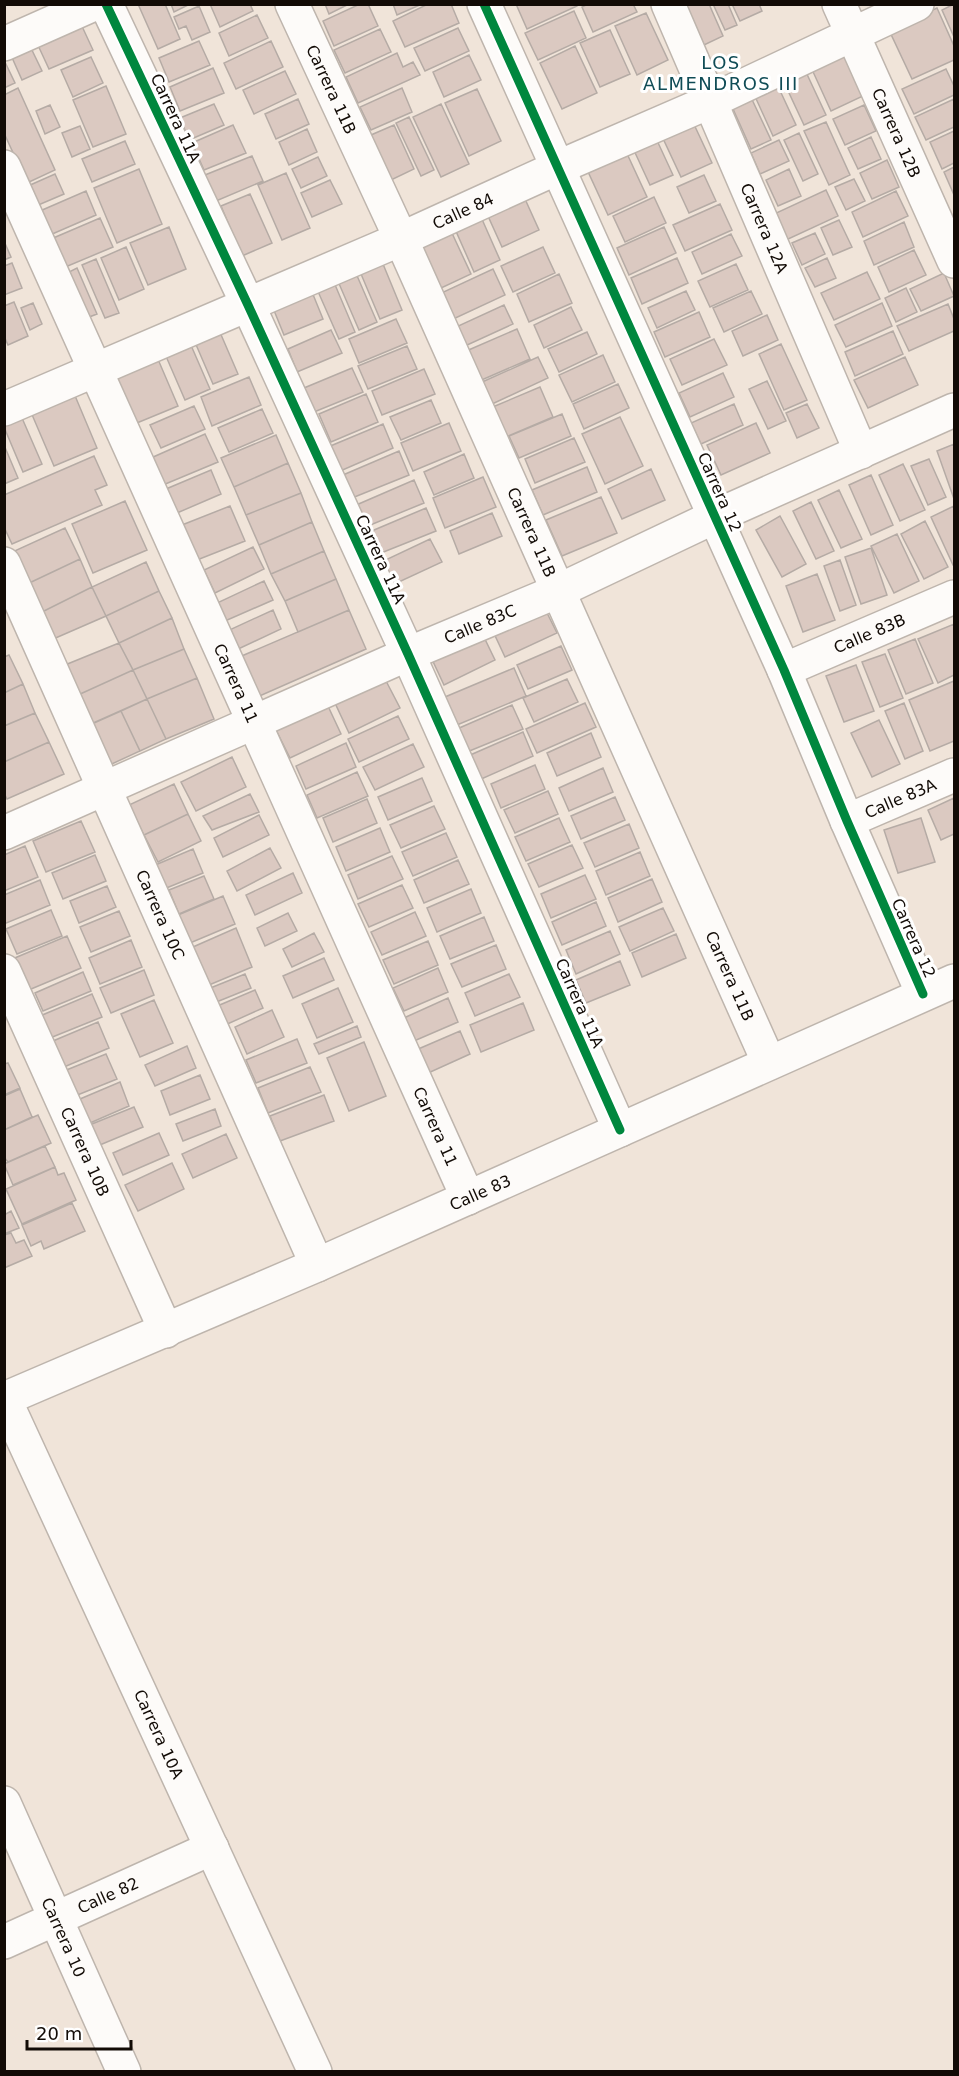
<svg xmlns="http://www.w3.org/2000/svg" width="959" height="2076" viewBox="0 0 959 2076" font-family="'DejaVu Sans',sans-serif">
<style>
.building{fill:#dbc9c1;stroke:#b5aba5;stroke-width:1.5}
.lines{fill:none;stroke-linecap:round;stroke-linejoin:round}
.minor-casing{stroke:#beb5ad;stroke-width:36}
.minor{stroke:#fdfbf9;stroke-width:33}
.cycleway-casing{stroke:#fff;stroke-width:13}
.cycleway{stroke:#00873e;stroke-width:9}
.labels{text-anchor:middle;stroke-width:6;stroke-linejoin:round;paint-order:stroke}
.street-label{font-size:16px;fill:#120b06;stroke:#fff}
.neighbourhood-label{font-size:18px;letter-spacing:1.5px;fill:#104c56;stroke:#fff}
</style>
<rect width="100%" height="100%" fill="#f0e4d9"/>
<path class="building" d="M138,4H165L180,39L158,49Z
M171,4H190L174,12Z
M210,4H250L253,11L220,27Z
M325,4H349L329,14Z
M360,4H368L378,26L334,46L323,21Z
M393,4H422L397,15Z
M428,4H451L459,23L405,47L393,21Z
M516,4H577V6L527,29Z
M588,4H633L637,12L593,32L582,7Z
M686,4H709L723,36L704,45Z
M713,4H728L737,25L725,30Z
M732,4H759L762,11L740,21Z
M954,4V37L942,10Z
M199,6L210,32L192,40L186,26L179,29L174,17Z
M937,8L954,46V60L912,79L889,30Z
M574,11L586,38L538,60L525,33Z
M646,13L668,60L637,75L615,26Z
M257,15L268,38L229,56L219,33Z
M80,22L93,50L49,69L36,41Z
M458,28L469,51L425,71L414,48Z
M380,29L391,52L345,73L334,50Z
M610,30L630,74L600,87L580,43Z
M199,41L210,65L169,82L159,58Z
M271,41L283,67L236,89L224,63Z
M29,44L42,71L22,80L10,53Z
M575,46L597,93L562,109L540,63Z
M841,49L863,96L831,111L809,63Z
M397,53L403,67L413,62L420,75L358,103L346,77Z
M469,55L481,80L444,97L433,72Z
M91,57L103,83L73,97L61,70Z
M4,60L15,83L4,88Z
M213,68L224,93L180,111L170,87Z
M946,69L954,86V95L914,114L902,89Z
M805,70L826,115L804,125L783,80Z
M285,71L296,94L254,114L243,90Z
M776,82L796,125L773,136L753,92Z
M106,86L126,134L93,147L73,100Z
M18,88L55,170L27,183L4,133V95Z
M402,88L412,112L371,130L360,107Z
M477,89L501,141L469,156L445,103Z
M748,91L771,140L751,149L729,100Z
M298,99L309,124L276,139L265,114Z
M954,99V127L926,140L915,117Z
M214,104L224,125L189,140L180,118Z
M441,104L469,164L441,177L413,117Z
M50,105L60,127L45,134L36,111Z
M864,105L876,131L845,145L833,119Z
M409,117L434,170L421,176L396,123Z
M691,118L712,163L681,177L660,132Z
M826,122L850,175L829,185L804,131Z
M233,125L246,153L204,170L192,143Z
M394,125L414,169L391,180L371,135Z
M80,126L90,149L72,157L62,133Z
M307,129L317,152L289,165L279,142Z
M954,131V163L942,169L930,142Z
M799,133L818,174L803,181L784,140Z
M654,134L673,175L650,185L631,144Z
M871,137L881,159L858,169L848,148Z
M779,140L789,161L760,174L751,153Z
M125,141L135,164L92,182L82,159Z
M623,145L647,197L608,215L584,163Z
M252,156L263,181L216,201L205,175Z
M318,157L327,176L301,188L292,169Z
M887,160L899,187L872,199L860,173Z
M954,167V195L944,172Z
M139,169L162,224L117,243L94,188Z
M789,169L801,196L778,206L766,180Z
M286,173L310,228L282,240L258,185Z
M55,174L64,194L36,206L28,186Z
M704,175L716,201L689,213L677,187Z
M854,179L865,201L846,210L835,187Z
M330,180L342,204L312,217L301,193Z
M826,190L838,216L786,240L774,214Z
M86,191L96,215L50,235L40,211Z
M896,191L908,216L863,237L852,212Z
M250,194L272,243L242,256L221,206Z
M654,197L666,223L625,242L613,216Z
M525,199L539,230L502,247L488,216Z
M720,204L732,230L685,251L673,225Z
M481,217L500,260L474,272L455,229Z
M100,218L113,247L63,268L51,239Z
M839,220L852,247L833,255L821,228Z
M904,222L914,247L874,265L864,241Z
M169,227L186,269L148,285L130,243Z
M664,227L676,253L629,275L617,248Z
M451,231L471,274L439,289L419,245Z
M815,233L825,254L802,265L792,243Z
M731,234L742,256L702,274L692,252Z
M4,241L11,257L4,260Z
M126,247L144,289L119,300L101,258Z
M543,247L555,273L513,292L501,266Z
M914,250L926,275L889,292L878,267Z
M677,258L688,283L642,304L631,278Z
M827,258L836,278L815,287L805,268Z
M96,259L119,313L105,318L82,265Z
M12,263L22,288L4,295V266Z
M383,264L402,310L380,319L361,274Z
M736,264L748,290L710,307L698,281Z
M77,268L97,314L84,319L65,274Z
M493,269L505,295L449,321L437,295Z
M355,271L377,322L359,330L337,279Z
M867,272L880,299L834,320L821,293Z
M944,273L954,296L921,311L910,289Z
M559,274L572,303L529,322L517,294Z
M333,280L355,332L339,339L316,287Z
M906,288L917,312L896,322L885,298Z
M686,291L695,310L657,328L648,308Z
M751,291L762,314L724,332L713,308Z
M312,292L323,319L284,335L273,308Z
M14,302L28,336L8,345L4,336V306Z
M33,303L42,324L30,330L21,308Z
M882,303L892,326L846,347L835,325Z
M948,304L954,319V331L909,351L897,326Z
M504,305L513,324L465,346L456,327Z
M571,307L582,330L544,348L534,325Z
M699,312L710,337L665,357L654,332Z
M767,315L778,340L743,356L732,331Z
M396,319L407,343L359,363L349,339Z
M517,329L530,359L477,382L464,352Z
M219,330L238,374L213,384L194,340Z
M331,330L342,353L297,372L288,349Z
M893,331L903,354L855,376L845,352Z
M587,332L597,354L559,372L548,349Z
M714,339L727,365L682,385L670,359Z
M190,343L210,389L185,400L165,354Z
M781,344L807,400L784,410L759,354Z
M407,346L417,369L368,389L358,366Z
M603,355L615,382L572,402L559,375Z
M157,357L178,406L132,425L112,376Z
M538,357L548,378L490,405L480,383Z
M905,357L918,385L868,408L854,380Z
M352,368L363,392L314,412L304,388Z
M424,369L435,394L382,415L372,391Z
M723,373L734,397L690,417L679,393Z
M249,377L261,405L212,426L201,397Z
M767,381L786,421L768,429L749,389Z
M618,384L629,408L584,429L573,404Z
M540,387L553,417L501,439L488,409Z
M73,391L97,448L54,466L30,410Z
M366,394L378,422L331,442L319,414Z
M431,400L441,423L401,440L390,417Z
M734,404L743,425L701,444L691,423Z
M807,404L819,428L797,438L786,413Z
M194,406L205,429L161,448L150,425Z
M262,409L273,433L229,452L218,428Z
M562,414L571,436L519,458L509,436Z
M620,417L643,466L605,484L582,434Z
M22,418L42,464L23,472L4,427V425Z
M449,423L461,451L413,471L401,443Z
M756,423L770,453L721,475L707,445Z
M383,424L393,448L338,472L328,447Z
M205,434L218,462L163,485L151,458Z
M276,435L288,463L234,487L221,458Z
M574,438L585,462L535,483L525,459Z
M954,444V499L937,451Z
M4,445L18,478L4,484Z
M399,451L409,475L352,498L343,475Z
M464,454L474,478L434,495L424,472Z
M94,456L107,485L95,490L102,505L12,544L4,527V495Z
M929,459L946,497L928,505L911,466Z
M288,463L301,493L246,515L234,487Z
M903,464L925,510L900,521L879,475Z
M587,467L597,492L543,515L532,490Z
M651,469L665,500L622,519L608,489Z
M211,470L221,494L177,513L166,489Z
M871,475L893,525L871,535L849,485Z
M483,477L496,507L445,528L433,498Z
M414,480L424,503L363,528L354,506Z
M839,490L862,539L841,548L818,500Z
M301,493L312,522L259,545L246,515Z
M601,497L617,533L562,556L546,520Z
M125,501L147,550L93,573L72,524Z
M811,502L834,551L816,559L793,511Z
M230,506L245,541L197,560L182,525Z
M954,506V565H953L931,517Z
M426,508L436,531L376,555L367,533Z
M492,513L502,536L459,554L450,531Z
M780,516L806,564L782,577L756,530Z
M925,521L948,567L924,579L901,534Z
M312,522L324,551L271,574L259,545Z
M65,528L80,559L25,585L10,553Z
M897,534L919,581L894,593L871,546Z
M430,539L442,562L388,587L377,564Z
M253,547L264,569L215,593L204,570Z
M871,548L887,595L861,604L845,557Z
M324,551L336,579L285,601L271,574Z
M80,559L92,587L38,614L25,585Z
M840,560L856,605L840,611L824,566Z
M146,562L159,591L106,616L92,587Z
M817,574L835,620L803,632L786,586Z
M336,579L349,610L298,632L285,601Z
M264,581L273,600L225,621L217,603Z
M92,587L106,616L51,640L38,614Z
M159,591L172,618L119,643L106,616Z
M542,603L557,633L505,657L491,627Z
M273,610L281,629L234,651L225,632Z
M349,610L366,649L255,698L237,658Z
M172,618L184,649L133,670L119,643Z
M954,624V675L938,683L918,639Z
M481,631L495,660L444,685L430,655Z
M915,639L933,683L906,694L888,650Z
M119,643L133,670L78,695L65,665Z
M561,646L572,670L528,689L517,665Z
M184,649L197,678L147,699L133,670Z
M885,654L903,698L880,707L862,662Z
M9,655L23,684L4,693V657Z
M856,665L874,711L844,722L826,676Z
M514,668L526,696L457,725L445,697Z
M133,670L147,699L91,724L78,695Z
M197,678L214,719L166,739L147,699Z
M385,679L400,708L349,733L335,703Z
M567,679L578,702L534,722L523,698Z
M954,681V741L930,751L909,700Z
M23,684L35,713L4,726V693Z
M147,699L166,739L140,751L121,711Z
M585,703L596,727L537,753L526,729Z
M904,703L923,751L905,759L885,711Z
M327,704L341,734L290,758L275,728Z
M512,705L523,729L467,752L457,729Z
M121,711L140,751L103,768L85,727Z
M35,713L49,742L4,762V726Z
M398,716L409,739L359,762L348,739Z
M879,720L900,764L872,777L851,733Z
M523,732L533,756L479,780L468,756Z
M591,733L601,757L557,776L547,753Z
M49,742L64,774L7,799L4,793V762Z
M346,743L356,767L306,789L296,766Z
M413,744L424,767L375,790L363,767Z
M232,757L246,787L196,811L181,782Z
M535,765L545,789L501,808L491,784Z
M603,768L613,792L569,811L559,788Z
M357,772L368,796L317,818L307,795Z
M422,778L432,801L388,820L378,797Z
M174,784L188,814L144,835L129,805Z
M548,791L558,814L515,833L504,810Z
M250,794L259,812L212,830L203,816Z
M615,797L625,820L581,839L571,816Z
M954,798V834L941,840L928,810Z
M367,799L377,823L333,842L323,818Z
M434,806L445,829L401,848L390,825Z
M188,814L201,841L158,862L144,835Z
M259,815L269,835L223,857L214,838Z
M559,818L570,842L526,861L515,837Z
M921,818L935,862L898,873L884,830Z
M81,821L95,852L46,872L33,841Z
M629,824L639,848L595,867L584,843Z
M380,828L390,852L346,871L336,847Z
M446,833L457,857L413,876L402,852Z
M572,845L583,868L539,887L528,864Z
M25,846L38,877L4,891V855Z
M270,848L281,868L237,891L227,871Z
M193,849L203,873L164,889L153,866Z
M640,852L650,876L606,895L596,871Z
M95,855L106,881L63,899L52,873Z
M392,856L403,879L358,899L348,875Z
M458,860L469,884L424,903L414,880Z
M293,873L302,893L255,915L246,895Z
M585,875L596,899L551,918L541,894Z
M204,876L214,899L179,914L169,890Z
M652,879L662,902L618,922L608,898Z
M40,880L50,905L4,924V895Z
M402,885L413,908L369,927L358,904Z
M107,886L116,907L79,923L70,901Z
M471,889L481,913L437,932L427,908Z
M223,896L235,924L190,943L178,915Z
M596,902L606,926L562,945L552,922Z
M663,908L674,931L630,951L619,927Z
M51,910L62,936L17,954L6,929Z
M119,911L130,936L91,952L80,927Z
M415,912L426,936L382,955L371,932Z
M288,913L297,931L265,946L257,928Z
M484,917L494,941L450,959L440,936Z
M236,928L252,967L209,985L193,947Z
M610,931L620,954L576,974L566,950Z
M314,933L324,952L292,967L283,949Z
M676,934L686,958L642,977L632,953Z
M67,936L81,968L24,992L10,960Z
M131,940L142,967L100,984L89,958Z
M428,941L438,965L394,984L383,960Z
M496,945L506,969L462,987L451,964Z
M324,958L334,980L293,998L283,976Z
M620,961L630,985L586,1003L576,980Z
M438,968L448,992L404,1011L393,988Z
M144,970L154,995L111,1013L100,988Z
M83,972L91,991L43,1011L35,993Z
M245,974L251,988L214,1003L208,989Z
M509,974L520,997L475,1016L465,993Z
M338,988L353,1022L317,1038L302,1004Z
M255,990L263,1008L223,1026L215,1007Z
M92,994L102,1017L50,1038L40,1016Z
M448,998L458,1022L414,1041L404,1018Z
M154,1000L173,1043L140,1057L121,1014Z
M523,1003L534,1030L481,1052L470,1025Z
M272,1010L284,1037L247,1054L235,1027Z
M98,1022L109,1048L64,1067L53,1041Z
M357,1026L361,1037L319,1054L314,1044Z
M460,1031L470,1054L426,1074L416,1050Z
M297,1039L307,1063L256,1083L246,1060Z
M364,1042L386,1096L349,1111L327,1058Z
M187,1046L196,1068L155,1086L145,1065Z
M106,1054L117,1079L75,1096L64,1071Z
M8,1063L20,1088L4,1095V1064Z
M310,1067L321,1092L268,1113L258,1088Z
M200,1075L210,1099L170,1115L161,1091Z
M120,1082L129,1106L90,1123L80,1099Z
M20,1089L32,1117L4,1130V1096Z
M324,1095L334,1121L280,1141L270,1116Z
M134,1107L143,1127L95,1147L87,1126Z
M215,1109L221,1126L183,1141L176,1124Z
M38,1115L51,1143L8,1162L4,1157V1130Z
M159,1133L169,1155L123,1175L113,1153Z
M226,1134L237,1158L193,1178L182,1154Z
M45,1146L55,1167L13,1185L4,1164Z
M172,1163L184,1189L138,1211L125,1185Z
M55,1167L58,1175L64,1173L76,1200L22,1224L6,1189Z
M72,1203L85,1231L44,1249L41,1241L31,1246L22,1225Z
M4,1210L6,1214L11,1211L19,1228L4,1234Z
M11,1233L16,1243L24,1240L32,1256L4,1268V1235Z"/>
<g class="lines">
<g class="minor-casing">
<g id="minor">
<path d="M106,4L248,305L408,654L620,1130"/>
<path id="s1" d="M292,4L401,239L769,1063"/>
<path d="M484,4L784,670L847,821L923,994"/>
<path id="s2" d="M668,4L861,452"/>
<path id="s3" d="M839,4L954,261"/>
<path d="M4,44L94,4"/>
<path id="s4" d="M4,167L468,1198"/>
<path id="s5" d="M4,409L401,239L559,167L709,102L917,4"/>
<path id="s6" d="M4,564L317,1265"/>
<path id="s7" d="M784,670L954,597"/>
<path id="s8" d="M847,821L954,775"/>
<path id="s9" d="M4,833L408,654L558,591L714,517L954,410"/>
<path id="s10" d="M4,971L166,1331"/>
<path id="s11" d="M4,1398L315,2072"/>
<path id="s12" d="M4,1399L317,1265L954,981"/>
<path id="s13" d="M4,1803L124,2072"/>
<path id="s14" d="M4,1942L212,1848"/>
</g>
</g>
<use href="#minor" class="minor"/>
<g class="cycleway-casing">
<path id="cycleway" d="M106,4L248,305L408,654L620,1130
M484,4L784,670L847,821L923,994"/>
</g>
<use href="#cycleway" class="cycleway"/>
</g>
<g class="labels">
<g class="street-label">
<text dy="6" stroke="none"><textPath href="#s1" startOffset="94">Carrera 11B</textPath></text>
<text transform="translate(176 118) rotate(65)" y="6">Carrera 11A</text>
<text dy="6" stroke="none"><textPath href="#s3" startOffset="141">Carrera 12B</textPath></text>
<text dy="6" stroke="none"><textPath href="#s5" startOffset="500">Calle 84</textPath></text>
<text dy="6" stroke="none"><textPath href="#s2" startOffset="244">Carrera 12A</textPath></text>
<text transform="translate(720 492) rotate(66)" y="6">Carrera 12</text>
<text dy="6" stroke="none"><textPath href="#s1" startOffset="580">Carrera 11B</textPath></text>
<text transform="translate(381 559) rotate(65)" y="6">Carrera 11A</text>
<text dy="6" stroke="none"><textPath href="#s9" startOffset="520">Calle 83C</textPath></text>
<text dy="6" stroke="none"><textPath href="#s7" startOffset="93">Calle 83B</textPath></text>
<text dy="6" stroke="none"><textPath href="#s4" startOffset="566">Carrera 11</textPath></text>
<text dy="6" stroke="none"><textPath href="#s8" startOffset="58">Calle 83A</textPath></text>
<text dy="6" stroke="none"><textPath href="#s6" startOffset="384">Carrera 10C</textPath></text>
<text transform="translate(914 938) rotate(66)" y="6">Carrera 12</text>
<text dy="6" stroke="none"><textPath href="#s1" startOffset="1066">Carrera 11B</textPath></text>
<text transform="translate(580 1003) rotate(66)" y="6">Carrera 11A</text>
<text dy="6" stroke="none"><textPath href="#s4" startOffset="1052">Carrera 11</textPath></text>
<text dy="6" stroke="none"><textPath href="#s10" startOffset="198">Carrera 10B</textPath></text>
<text dy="6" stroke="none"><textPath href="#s12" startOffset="519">Calle 83</textPath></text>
<text dy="6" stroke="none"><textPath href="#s11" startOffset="370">Carrera 10A</textPath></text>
<text dy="6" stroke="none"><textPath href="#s14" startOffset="114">Calle 82</textPath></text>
<text dy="6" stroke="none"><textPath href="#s13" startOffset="147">Carrera 10</textPath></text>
</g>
<g class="neighbourhood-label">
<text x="721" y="69">LOS<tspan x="721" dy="21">ALMENDROS III</tspan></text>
</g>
</g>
<rect width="959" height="2076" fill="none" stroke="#120b06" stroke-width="12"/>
<path d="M27 2040v9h104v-9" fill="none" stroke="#120b06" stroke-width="3"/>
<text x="36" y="2040" font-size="18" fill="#120b06" stroke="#ffffff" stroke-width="4.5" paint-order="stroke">20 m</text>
</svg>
